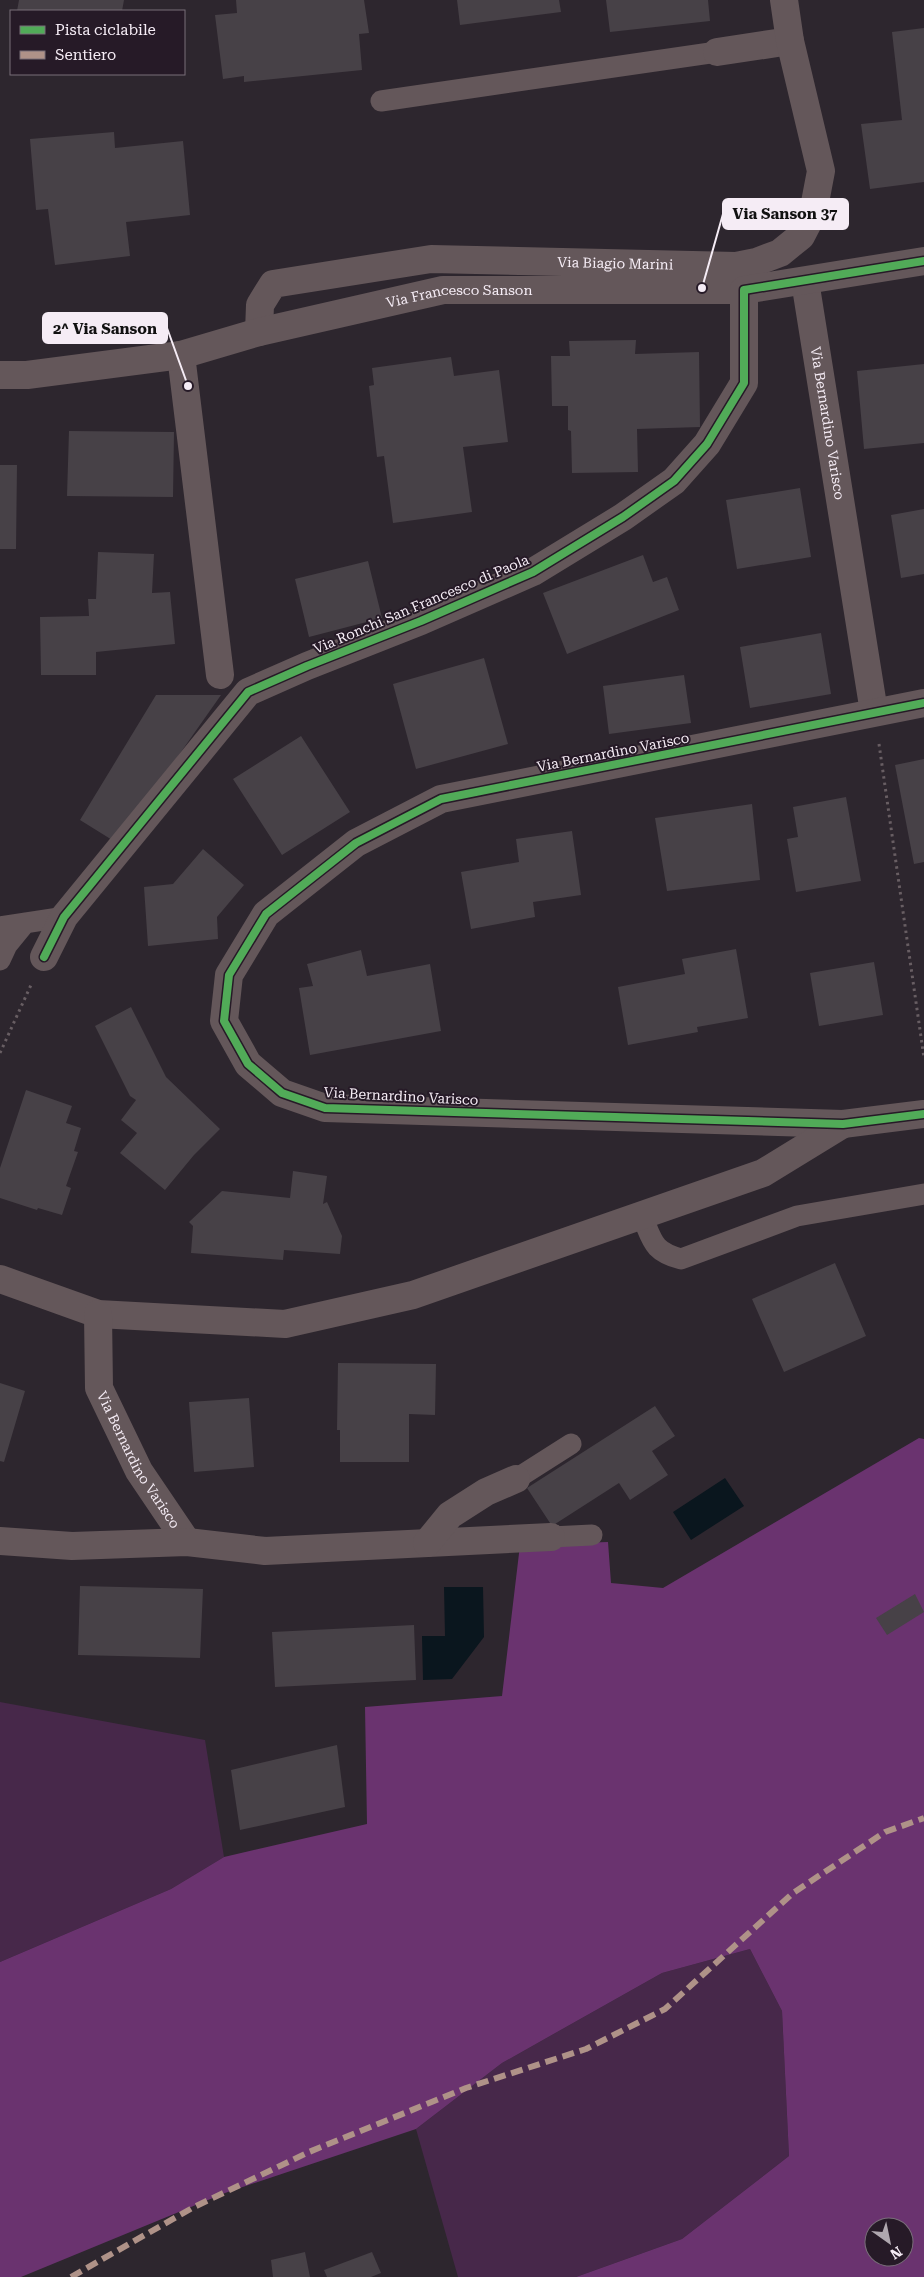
<svg xmlns="http://www.w3.org/2000/svg" width="924" height="2277" viewBox="0 0 924 2277" font-family="'Roboto Serif',serif">
<style>
.green{fill:#47284a}
.forest{fill:#6a336f;fill-rule:evenodd}
.water{fill:#0a161e}
.building{fill:#474147}
.lines{fill:none;stroke-linecap:round;stroke-linejoin:round}
.path{stroke:#685e63;stroke-width:3;stroke-dasharray:2.5 4;stroke-linecap:butt}
.lane{stroke:#64575a;stroke-width:21}
.street{stroke:#64575a;stroke-width:28}
.quiet{stroke:#af9288;stroke-width:6;stroke-dasharray:12 6;stroke-linecap:butt}
.cycleway-casing{stroke:#261a27;stroke-width:11}
.cycleway{stroke:#51ab58;stroke-width:8}
.labels{text-anchor:middle;stroke-width:4;stroke-linejoin:round;paint-order:stroke}
.street-label{font-size:14px;fill:#f5ecf5;stroke:#261a27}
.leader{fill:none;stroke:#f5ecf5;stroke-width:2}
.callout-dot{fill:#f5ecf5;stroke:#261a27;stroke-width:2}
.callout{fill:#f5ecf5;stroke:#f5ecf5;stroke-width:2}
.callout-label{font-size:15px;text-anchor:middle;font-weight:bold;fill:#111}
</style>
<rect width="100%" height="100%" fill="#2d262e"/>
<path class="green" d="M0,1702L205,1740L224,1857L171,1889L0,1962Z
M750,1949L782,2011L789,2156L682,2239L576,2277H458L416,2129L502,2063L662,1973Z"/>
<path class="forest" d="M919,1438L924,1439V2277H576L682,2239L789,2156L782,2011L750,1949L662,1973L502,2063L416,2129L225,2193L21,2277H0V1962L171,1889L224,1857L367,1824L365,1707L502,1696L520,1545L608,1542L611,1583L663,1588ZM874,2227H904V2257H874Z"/>
<path class="water" d="M725,1478L744,1506L691,1540L673,1512Z
M444,1587H483L484,1637L452,1679L423,1680L422,1636H445Z"/>
<path class="building" d="M19,0H124L122,11H17Z
M236,0H364L369,33L359,34L362,70L244,82V76L223,79L215,15L237,13Z
M457,0H559L561,12L460,25Z
M606,0H708L710,21L610,32Z
M924,28V182L870,189L861,124L902,120L892,32Z
M114,132L115,148L183,141L190,215L126,222L130,256L55,265L48,209L36,210L30,139Z
M636,340L635,354L699,352L700,427L637,429L638,472L572,473L571,431L568,430V406H552L551,356H570L569,341Z
M451,357L454,376L499,370L508,442L463,447L472,512L393,523L384,456L377,457L369,386L374,385L372,368Z
M924,364V443L864,449L857,371Z
M69,431L174,432L173,497L67,496Z
M0,465H17L16,549H0Z
M800,488L811,557L737,569L726,500Z
M924,509V574L901,578L891,515Z
M98,552L154,554L152,593L170,592L175,644L96,652V675H41L40,617L89,616L88,599H96Z
M643,555L653,582L667,577L679,610L567,654L543,593Z
M368,561L382,618L309,637L295,579Z
M821,633L831,694L750,708L740,647Z
M484,658L508,744L416,769L393,684Z
M684,675L691,723L609,734L603,686Z
M156,695H221L117,843L80,820Z
M301,736L350,812L282,855L233,779Z
M924,759V862L914,864L895,765Z
M846,797L861,881L796,892L787,839L798,837L793,807Z
M752,804L760,880L667,891L655,818Z
M572,831L581,895L533,902L535,917L471,929L461,872L519,862L516,839Z
M203,849L244,885L217,917L218,939L148,946L144,887L173,884Z
M736,949L748,1018L697,1027L698,1032L628,1045L618,987L685,974L682,959Z
M361,950L367,976L430,964L441,1031L310,1055L299,988L313,986L307,964Z
M874,962L883,1015L819,1026L810,973Z
M131,1007L166,1077L220,1129L194,1155L165,1190L120,1153L137,1133L121,1120L136,1100L130,1096L95,1026Z
M26,1090L72,1106L66,1123L81,1128L74,1151L78,1152L66,1186L71,1188L62,1215L38,1208L37,1210L0,1198V1168Z
M293,1171L327,1176L323,1204L327,1202L342,1236L340,1254L284,1250L283,1260L191,1253L193,1226L189,1222L222,1191L290,1198Z
M835,1263L866,1336L784,1372L752,1299Z
M338,1363L436,1364L435,1415L409,1414V1462H340V1430H337Z
M0,1383L25,1391L4,1462L0,1461Z
M249,1398L254,1467L194,1472L189,1402Z
M655,1406L675,1436L652,1451L668,1475L630,1500L619,1483L552,1526L527,1488Z
M80,1586L203,1589L200,1658L78,1655Z
M915,1594L924,1612L887,1635L876,1618Z
M414,1625L416,1680L275,1687L272,1632Z
M337,1745L345,1807L240,1830L231,1770Z
M305,2252L310,2277H273L271,2260Z
M372,2252L381,2273L371,2277H327L324,2270Z"/>
<g class="lines">
<path class="path" d="M879,744L924,1058
M0,1053L31,985"/>
<path class="lane" d="M381,101L717,52
M0,927L64,917
M0,960L7,945L25,923
M642,1216C653,1241 652,1251 681,1259L797,1216L924,1194
M516,1479L571,1444
M551,1537L592,1535"/>
<g class="street">
<path d="M717,52L790,41"/>
<path id="s1" d="M805,281L874,712"/>
<path id="s2" d="M259,332L260,305L273,284L431,259L736,266L756,262L780,253L801,236L813,213L821,171L790,41L784,0"/>
<path d="M181,355L220,675"/>
<path id="s3" d="M0,375H27L181,355L259,332L443,290H744"/>
<path d="M924,703L441,799L356,843L266,914L229,975L224,1021L248,1064L282,1093L325,1108L843,1124L924,1114"/>
<path d="M44,957L64,917L248,692L307,666L421,621L533,572L623,517L674,481L707,444L744,383V290L924,261"/>
<path d="M0,1279L98,1314L285,1324L413,1295L763,1173L843,1124"/>
<path id="s4" d="M98,1314L99,1388L139,1471L187,1542"/>
<path d="M0,1541L72,1546L187,1542L265,1551L551,1537"/>
<path d="M427,1543L450,1515L486,1492L516,1479"/>
</g>
<path class="quiet" d="M71,2277L194,2207L309,2152L466,2088L586,2049L665,2009L793,1893L885,1832L924,1818"/>
<g class="cycleway-casing">
<path id="cycleway" d="M924,703L441,799L356,843L266,914L229,975L224,1021L248,1064L282,1093L325,1108L843,1124L924,1114
M44,957L64,917L248,692L307,666L421,621L533,572L623,517L674,481L707,444L744,383V290L924,261"/>
</g>
<use href="#cycleway" class="cycleway"/>
</g>
<g class="labels">
<g class="street-label">
<text dy="5" stroke="none"><textPath href="#s2" startOffset="396">Via Biagio Marini</textPath></text>
<text dy="5" stroke="none"><textPath href="#s3" startOffset="468">Via Francesco Sanson</textPath></text>
<text dy="5" stroke="none"><textPath href="#s1" startOffset="144">Via Bernardino Varisco</textPath></text>
<text transform="translate(421 604) rotate(-23)" y="5">Via Ronchi San Francesco di Paola</text>
<text transform="translate(613 752) rotate(-11)" y="5">Via Bernardino Varisco</text>
<text transform="translate(401 1096) rotate(3)" y="5">Via Bernardino Varisco</text>
<text dy="5" stroke="none"><textPath href="#s4" startOffset="156">Via Bernardino Varisco</textPath></text>
</g>
</g>
<path class="leader" d="M702 288L723 214M188 386L167 328"/>
<g class="callout-dot">
<circle cx="702" cy="288" r="5"/>
<circle cx="188" cy="386" r="5"/>
</g>
<g class="callout">
<rect x="723" y="199" width="125" height="30" rx="5"/>
<rect x="43" y="313" width="124" height="30" rx="5"/>
</g>
<g class="callout-label">
<text x="785" y="219">Via Sanson 37</text>
<text x="105" y="334">2^ Via Sanson</text>
</g>
<rect x="10" y="10" width="175" height="65" fill="#261a27" stroke="#796e79"/>
<rect x="20" y="26" width="25" height="8" fill="#51ab58" stroke="#796e79"/>
<text x="55" y="35" font-size="15" fill="#f5ecf5">Pista ciclabile</text>
<rect x="20" y="51" width="25" height="8" fill="#af9288" stroke="#796e79"/>
<text x="55" y="60" font-size="15" fill="#f5ecf5">Sentiero</text>
<g transform="translate(889 2242) rotate(147)"><circle r="24" fill="#261a27" stroke="#796e79"/>
<path d="M0-4L9 19L0 12L-9 19Z" fill="#afa7af"/>
<text y="-8" font-size="14" font-weight="bold" text-anchor="middle" fill="#f5ecf5">N</text>
</g>
</svg>
